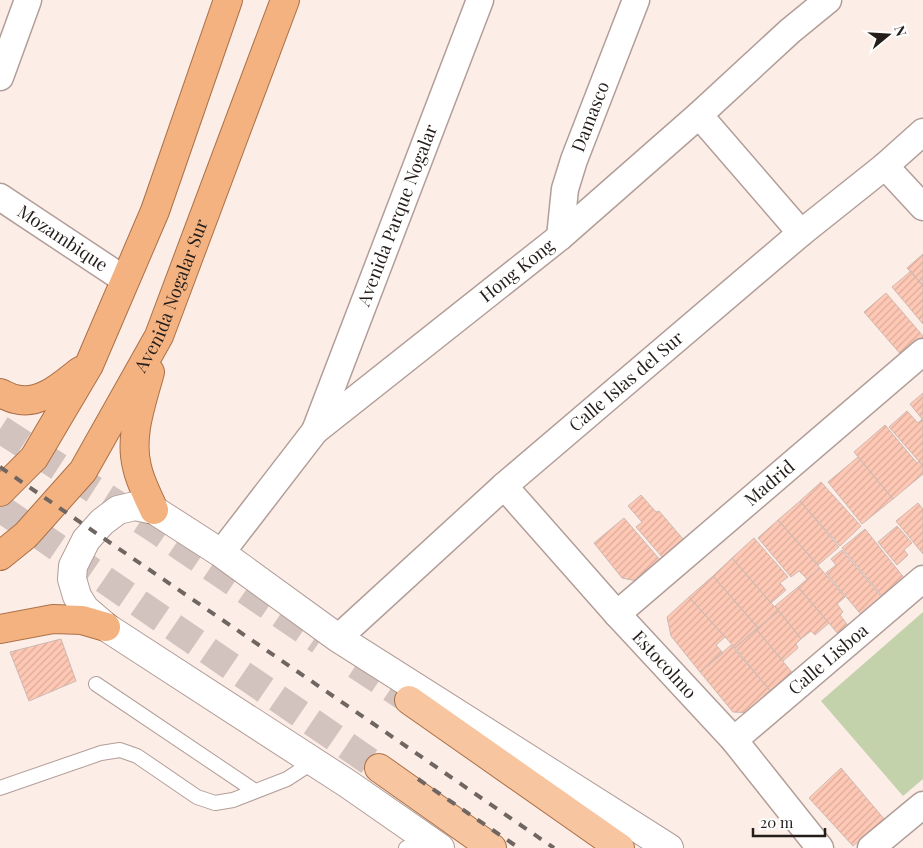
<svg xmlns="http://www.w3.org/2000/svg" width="923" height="848" viewBox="0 0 923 848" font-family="'Playfair Display',serif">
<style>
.grass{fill:#c4d2ac}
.building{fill:url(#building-hatch);stroke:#cdbab3}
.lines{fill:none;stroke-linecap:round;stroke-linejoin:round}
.primary-tunnel{stroke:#d2c3be;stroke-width:28;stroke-dasharray:28 14;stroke-linecap:butt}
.service-casing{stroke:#b29e98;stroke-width:16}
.minor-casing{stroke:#b29e98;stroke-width:29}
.tertiary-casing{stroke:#b29e98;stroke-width:30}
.primary-casing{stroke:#aa7148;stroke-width:30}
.trunk-casing{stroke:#aa7148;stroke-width:30}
.service{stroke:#fff;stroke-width:14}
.minor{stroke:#fff;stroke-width:26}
.tertiary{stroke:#fff;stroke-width:28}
.primary{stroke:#f7c5a0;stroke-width:28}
.trunk{stroke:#f4b280;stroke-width:28}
.rail{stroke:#706661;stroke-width:4;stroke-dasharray:9 9;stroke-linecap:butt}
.labels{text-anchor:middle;stroke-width:4;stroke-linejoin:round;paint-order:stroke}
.street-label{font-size:18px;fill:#241d1a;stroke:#fefefe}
</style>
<defs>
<pattern id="building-hatch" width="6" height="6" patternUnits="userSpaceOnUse" patternTransform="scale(1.25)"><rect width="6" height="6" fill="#fec8b5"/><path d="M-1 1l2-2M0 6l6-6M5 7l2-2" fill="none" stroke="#daab9b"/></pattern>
</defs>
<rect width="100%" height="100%" fill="#fdede7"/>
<path class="grass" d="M923,612V779L903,796L821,701Z"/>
<path class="building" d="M923,254V286L907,268Z
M911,271L923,286V324L892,287Z
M886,293L923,336V338L903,357L864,312Z
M923,393V420L910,404Z
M907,411L918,423L922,419L923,420V466L889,427Z
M885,425L917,463L919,461L923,466V474L893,499L854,452Z
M858,457L893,499L862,524L828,482Z
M821,482L861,526L840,546L800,501Z
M641,495L656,512L659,511L683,539L663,558L636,527L642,522L628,506Z
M800,501L839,547L818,565L778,520Z
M918,503L923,509V554L896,521Z
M624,518L661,561L637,581L622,578L594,543Z
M778,520L820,568L807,579L799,571L791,577L758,538Z
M897,526L912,543L904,550L908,555L897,565L878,542Z
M865,529L905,579L883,597L842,548Z
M754,538L788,577L780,583L786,590L771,603L732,558Z
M842,550L885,601L864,618L826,573L836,565L831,559Z
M732,558L771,603L779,611L758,628L713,576Z
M820,568L845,597L837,604L843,612L840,615L849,627L839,635L798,587Z
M713,576L758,628L735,648L689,597Z
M798,587L829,623L815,635L811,631L801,639L775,606Z
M689,597L725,637L716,645L723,653L700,672L671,636L667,617Z
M779,611L801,639L796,644L798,648L783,661L756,629Z
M756,629L795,676L773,694L735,648Z
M61,639L76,681L29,701L10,652Z
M731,645L773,694L755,713L733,712L700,672Z
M841,768L885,820L853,846L809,798Z"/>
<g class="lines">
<path class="primary-tunnel" d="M0,429L152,527L320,641
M0,508L379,768
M356,665L409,700"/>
<g class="service-casing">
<path id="service" d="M96,684L255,791
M0,788L101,753L120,750L137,756L197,797L215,803L233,800L287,779L313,762
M406,848L429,841"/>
</g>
<g class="minor-casing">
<g id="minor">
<path d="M0,77L28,0"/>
<path d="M699,115L801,233"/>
<path d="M885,166L923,207"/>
<path id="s1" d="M0,197L125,280"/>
<path id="s2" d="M560,237L565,189L574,160L636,0"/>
<path id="s3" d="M315,431L480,0"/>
<path id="s4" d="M504,486L617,614L734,740L820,848"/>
<path id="s5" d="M221,553L315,431L560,237L699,115L790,31L828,0"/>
<path id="s6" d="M617,614L923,352"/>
<path id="s7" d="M338,638L504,486L801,233L885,166L923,132"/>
<path id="s8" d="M734,740L923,579"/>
<path d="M871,848L923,805"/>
</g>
</g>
<g class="tertiary-casing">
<path id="tertiary" d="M440,848L348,784L106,627L85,609L77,596L72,579L73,566L86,540L102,522L118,510L135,506L154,510L221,553L338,638L669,848"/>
</g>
<g class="primary-casing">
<path id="primary" d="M409,700L620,848
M379,768L492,848"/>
</g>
<g class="trunk-casing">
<g id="trunk">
<path d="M150,372C142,402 129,436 137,467C140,482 148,496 154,510"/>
<path d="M0,393C5,395 10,398 15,399C40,406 62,385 80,371"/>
<path d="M0,492L34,458L89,365L155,211L228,0"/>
<path id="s9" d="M0,556L26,535L83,471L159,336L285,0"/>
<path d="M0,629L53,619L82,620L106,627"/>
</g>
</g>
<use href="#service" class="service"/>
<use href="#minor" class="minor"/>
<use href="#tertiary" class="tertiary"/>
<use href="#primary" class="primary"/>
<use href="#trunk" class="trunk"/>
<path class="rail" d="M0,467L554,848
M418,779L519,848"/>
</g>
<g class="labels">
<g class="street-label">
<text dy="6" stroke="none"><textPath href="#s2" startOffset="125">Damasco</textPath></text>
<text dy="6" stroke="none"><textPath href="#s3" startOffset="231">Avenida Parque Nogalar</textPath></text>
<text dy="6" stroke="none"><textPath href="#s1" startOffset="75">Mozambique</textPath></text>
<text dy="6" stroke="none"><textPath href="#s5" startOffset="412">Hong Kong</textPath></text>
<text dy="6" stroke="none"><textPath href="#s9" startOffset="316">Avenida Nogalar Sur</textPath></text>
<text dy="6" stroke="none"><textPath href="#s7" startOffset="386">Calle Islas del Sur</textPath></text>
<text dy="6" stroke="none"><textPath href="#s6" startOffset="201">Madrid</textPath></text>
<text dy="6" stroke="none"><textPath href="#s8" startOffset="124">Calle Lisboa</textPath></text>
<text dy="6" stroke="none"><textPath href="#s4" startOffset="240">Estocolmo</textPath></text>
</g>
</g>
<g transform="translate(888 35) rotate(72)" stroke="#fefefe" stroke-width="4" paint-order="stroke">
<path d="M0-4L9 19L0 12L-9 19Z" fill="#241d1a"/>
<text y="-8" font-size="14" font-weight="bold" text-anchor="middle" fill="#241d1a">N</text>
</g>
<path d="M753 828v8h72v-8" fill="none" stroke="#241d1a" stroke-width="2.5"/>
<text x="760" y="828" font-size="15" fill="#241d1a" stroke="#fefefe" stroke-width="4" paint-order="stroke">20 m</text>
</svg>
